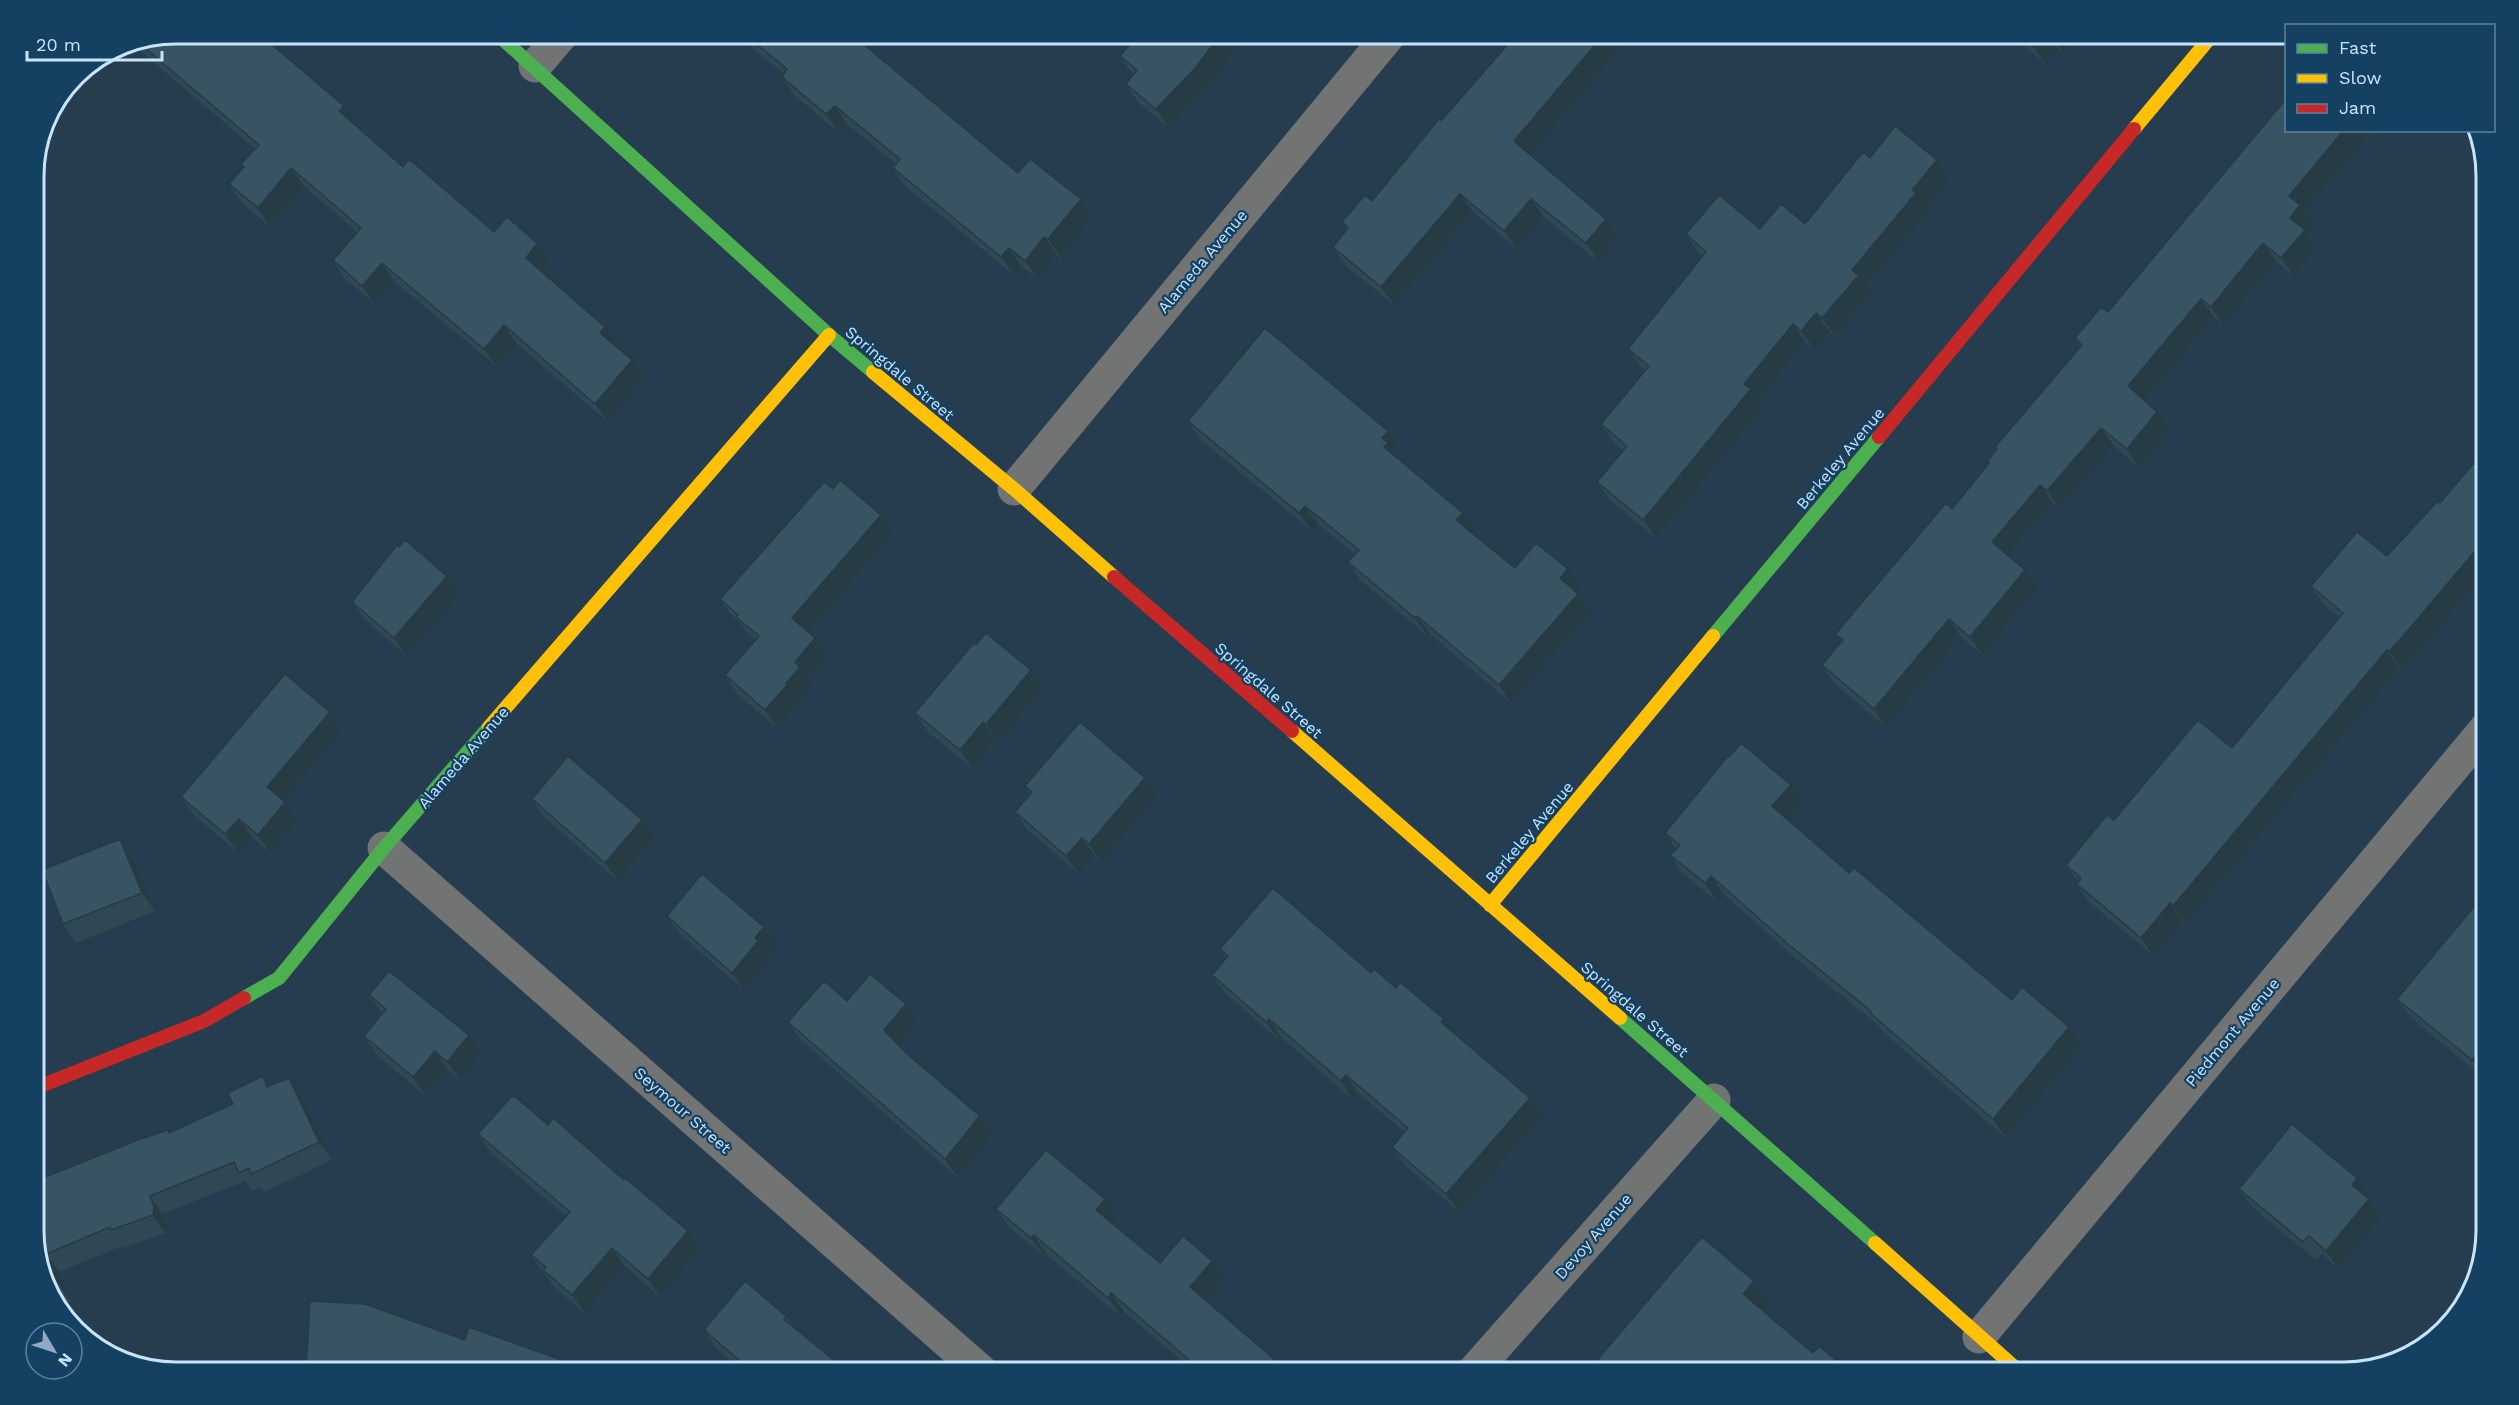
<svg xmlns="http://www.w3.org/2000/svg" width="2519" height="1405" viewBox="0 0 2519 1405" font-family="'Work Sans',sans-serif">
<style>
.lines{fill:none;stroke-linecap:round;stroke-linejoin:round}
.street{stroke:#727373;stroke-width:33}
.fast{stroke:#4caf50;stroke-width:14}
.slow{stroke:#ffc107;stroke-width:14}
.jam{stroke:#c62828;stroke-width:14}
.wall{fill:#304854}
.shaded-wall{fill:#273b45}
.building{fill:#385462;stroke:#273b45;stroke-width:1.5}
.labels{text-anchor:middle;stroke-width:4.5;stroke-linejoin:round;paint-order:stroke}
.street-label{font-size:16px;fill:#c7e4fe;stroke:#144061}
.rim{fill:none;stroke:#c7e4fe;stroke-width:3}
</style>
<rect width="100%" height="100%" fill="#263d50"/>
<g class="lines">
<path class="street" d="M535,66L563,33
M1014,489L1391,33
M384,848L982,1372
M1979,1337L2486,728
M1473,1372L1714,1100"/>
<path class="fast" d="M496,33L829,335L873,372
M1713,636L1879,437
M244,998L279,978L384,848L489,727
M1620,1018L1875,1243"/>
<path class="slow" d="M2134,129L2214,33
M873,372L1014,489L1114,577
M489,727L829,335
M1292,731L1620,1018
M1490,905L1713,636
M1875,1243L2020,1372"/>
<path class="jam" d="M1879,437L2134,129
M1114,577L1292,731
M33,1089L204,1021L244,998"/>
</g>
<path class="wall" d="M175,33L357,124L355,125L403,167L494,232L550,262L542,272L617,345L616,347L645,378L608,422L517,344L497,367L394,281L375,304L345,279L333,260L357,232L304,186L270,227L242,203L229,184L244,168L241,164L255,149L130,42Z
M734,33H850L1018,173L1081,199L1093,217L1061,258L1057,255L1038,279L1021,266L1014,275L905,186L893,168L896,164L847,124L839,133L794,95L782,77L784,74Z
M1140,33H1248L1210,84L1169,128L1138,102L1126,84L1133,75L1120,56Z
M1514,33H1633L1530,155L1619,237L1598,261L1544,217L1517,249L1473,212L1394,305L1346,266L1333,247L1347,230L1342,222L1372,201L1509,43L1507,40Z
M2009,33H2082L2064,54L2058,49L2046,64Z
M2286,130H2384L2378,137L2371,132L2304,211L2313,223L2306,232L2317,248L2294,277L2276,261L2224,325L2214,317L2144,400L2170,430L2139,468L2114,446L2060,509L2053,503L2009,556L2038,588L1983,655L1961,637L1886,727L1834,683L1822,665L1841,642L1836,635L1952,509L1989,463L1997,450L1995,447L2080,346L2075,338L2108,312Z
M1870,158L1950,179L1926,208L1929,212L1866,286L1872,294L1835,336L1829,331L1814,349L1805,342L1759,400L1764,407L1656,538L1610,500L1597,482L1623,450L1614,443L1601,424L1645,371L1641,367L1628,349L1703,256L1699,253L1686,234L1805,224Z
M1188,421L1388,431L1400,449L1396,455L1399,459L1476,531L1473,534L1515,568L1580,587L1576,592L1591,612L1511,703L1430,634L1428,636L1361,581L1348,562L1355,554L1318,524L1312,531L1201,440Z
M833,489L881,515L894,533L809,633L815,638L828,657L808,679L812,685L798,701L800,703L777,728L737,694L725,675L755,640L749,635L741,624L733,617L720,599Z
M2311,586L2417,653L2402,669L2400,668L2186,924L2183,922L2154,956L2089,902L2077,884L2078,882L2066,865L2114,820L2232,748L2339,617L2324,605Z
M460,595L407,656L365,620L352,602Z
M976,645L1031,670L1043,689L998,742L996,740L972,768L928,732L915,713Z
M342,730L283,801L298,821L270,853L252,837L238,853L194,815L181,797Z
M1145,778L1158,796L1101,862L1095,856L1079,874L1028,830L1015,812L1030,794L1025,786Z
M1791,785L1804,803L1789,820L1849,873L2012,1000L2069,1027L2082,1045L2006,1138L1882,1031L1878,1025L1801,963L1724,894L1718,902L1682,873L1670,855L1676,849L1665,833Z
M532,799L655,838L618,881L544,817Z
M120,839L133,857L155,911L76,943L63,924Z
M2486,882L2485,1079L2410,1017L2397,999L2477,904L2473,898Z
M667,916L776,945L768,955L771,959L745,991L680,934Z
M1220,949L1371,973L1444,1019L1452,1031L1530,1098L1543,1116L1459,1212L1405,1165L1392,1147L1405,1132L1358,1093L1353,1100L1281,1037L1279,1040L1225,993L1212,975L1226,958Z
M369,995L481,1053L460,1080L447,1069L425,1096L377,1055L364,1036L382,1014Z
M847,1001L906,1004L918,1022L899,1045L993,1135L958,1178L801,1040L788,1022Z
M289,1078L302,1096L332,1160L264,1192L260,1187L252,1191L245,1181L162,1214L167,1225L165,1233L124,1248L122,1246L59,1272L71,1302L57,1308L33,1239L168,1130L170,1132L233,1104L270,1086Z
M548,1125L624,1180L688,1231L701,1249L660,1297L625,1266L585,1313L556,1289L531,1255L566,1216L491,1153L478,1134Z
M2297,1128L2370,1197L2369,1199L2382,1217L2339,1269L2322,1254L2316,1260L2252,1207L2239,1189Z
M996,1209L1118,1218L1113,1224L1160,1263L1212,1261L1225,1280L1207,1301L1288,1372H1192L1187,1365L1124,1312L1120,1316L1046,1254L1044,1256L1009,1227Z
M787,1317L795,1328L848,1372H744L716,1348L704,1330Z
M465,1340L572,1372H306Z"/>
<path class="shaded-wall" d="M1221,33H1248L1210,84L1169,128L1156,109Z
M1605,33H1633L1527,159L1514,141Z
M1660,33H1667L1663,38Z
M2044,33H2047L2058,49L2046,64L2033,46Z
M2053,33H2082L2064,54L2051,36Z
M344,106L357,124L352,130L339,111Z
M835,106L847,124L839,133L826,114Z
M2344,130H2370L2371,132L2304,211L2313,223L2306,232L2317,248L2294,277L2281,258L2290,218L2289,196Z
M2373,130H2384L2378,137Z
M1937,160L1950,179L1926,208L1929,212L1866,286L1872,294L1835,336L1822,318L1852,270L1912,190Z
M291,168L304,186L270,227L258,208Z
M1460,194L1473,212L1394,305L1381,287Z
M1081,199L1093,217L1061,258L1048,239Z
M1531,199L1544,217L1517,249L1504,231Z
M1606,219L1619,237L1598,261L1586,243Z
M1044,237L1057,255L1038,279L1025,261Z
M537,243L550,262L538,276L526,258Z
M2263,243L2276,261L2224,325L2211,307Z
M1009,248L1021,266L1014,275L1001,257Z
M382,263L394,281L375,304L362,286Z
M2201,299L2214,317L2141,404L2128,386Z
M1816,313L1829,331L1814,349L1801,331Z
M1793,324L1805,342L1759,400L1764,407L1656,538L1643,520L1744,384Z
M504,325L517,344L497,367L484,349Z
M605,327L617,345L613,351L600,333Z
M632,360L645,378L608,422L595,404Z
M2157,412L2170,430L2139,468L2127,449Z
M2101,428L2114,446L2060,509L2047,491Z
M1388,431L1400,449L1396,455L1400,461L1384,447L1382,438Z
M2040,485L2053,503L2005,560L1992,542Z
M1305,506L1318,524L1312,531L1299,513Z
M1463,513L1476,531L1469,539L1456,520Z
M881,515L894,533L805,637L792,618Z
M2486,538V571L2417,653L2402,669L2389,651Z
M1568,569L1580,587L1573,597L1560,578Z
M2025,570L2038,588L1983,655L1970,637Z
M447,576L460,595L407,656L394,638Z
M1578,594L1591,612L1511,703L1499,685Z
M1417,616L1430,634L1428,636L1415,618Z
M1949,619L1961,637L1886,727L1874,709Z
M815,638L828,657L808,679L812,685L798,701L800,703L777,728L765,710L795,662Z
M2387,650L2400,668L2186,924L2173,906Z
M1031,670L1043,689L998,742L986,724Z
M330,712L342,730L280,805L267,787Z
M983,722L996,740L972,768L960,750Z
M1145,778L1158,796L1101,862L1089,844Z
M1791,785L1804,803L1785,824L1772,806Z
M285,802L298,821L270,853L258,835Z
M239,819L252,837L238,853L225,834Z
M642,820L655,838L618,881L605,863Z
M1082,838L1095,856L1079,874L1066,856Z
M120,839L133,857L155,911L142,893Z
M1711,876L1724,894L1718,902L1705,883Z
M2170,903L2183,922L2154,956L2141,938Z
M764,927L776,945L768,955L771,959L745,991L732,973L755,938Z
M906,1004L918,1022L897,1048L884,1030Z
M1269,1019L1281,1037L1279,1040L1266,1022Z
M1444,1019L1457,1037L1441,1022Z
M2069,1027L2082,1045L2006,1138L1993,1119Z
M469,1035L481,1053L460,1080L447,1062Z
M2486,1044V1077L2485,1079L2472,1060Z
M435,1051L447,1069L425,1096L413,1077Z
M1346,1075L1358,1093L1353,1100L1341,1081Z
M289,1078L302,1096L332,1160L319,1142Z
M1530,1098L1543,1116L1459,1212L1446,1194Z
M980,1116L993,1135L958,1178L945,1159Z
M2357,1178L2370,1197L2365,1203L2352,1185Z
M150,1196L162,1214L167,1225L165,1233L153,1215Z
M1105,1199L1118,1218L1109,1228L1096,1210Z
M2369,1199L2382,1217L2339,1269L2326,1251Z
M688,1231L701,1249L660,1297L648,1279Z
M1034,1235L1046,1254L1044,1256L1031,1238Z
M612,1248L625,1266L585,1313L572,1295Z
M46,1254L59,1272L71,1302L58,1284Z
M1212,1261L1225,1280L1203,1305L1190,1287Z
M1754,1281L1769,1302L1758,1315L1743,1294Z
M1111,1293L1124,1312L1120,1316L1108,1298Z
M564,1361L572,1372H560Z"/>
<path class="building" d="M175,33H258L344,106L339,111L403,167L409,159L494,232L507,217L537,243L526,258L605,327L600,333L632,360L595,404L504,325L484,349L382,263L362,286L333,260L361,228L291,168L258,208L229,184L244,167L241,164L259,145L137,41Z
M743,33H850L1018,173L1030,159L1081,199L1048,239L1044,237L1025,261L1009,248L1001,257L893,168L900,159L835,106L826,114L782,77L787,69Z
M1140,33H1221L1197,66L1156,109L1126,84L1137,70L1120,56Z
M1514,33H1605L1514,141L1606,219L1586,243L1531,199L1504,231L1460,194L1381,287L1333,247L1348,228L1342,222L1365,195L1372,201L1439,119L1441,121L1510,42L1507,40Z
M2018,33H2044L2033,46Z
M2286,99V130H2344L2289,196L2300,205L2290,218L2305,230L2281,258L2263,243L2211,307L2201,299L2128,386L2157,412L2127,449L2101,428L2047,491L2040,485L1992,542L2025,570L1970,637L1949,619L1874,709L1822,665L1843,640L1836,635L1838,631L1946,503L1952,509L1989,463L1988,460L1997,449L1995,447L2082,345L2075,338L2101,307L2108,312Z
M1895,126L1937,160L1912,190L1916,193L1852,270L1859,275L1822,318L1816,313L1801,331L1793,324L1744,384L1751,389L1643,520L1597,482L1627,446L1601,424L1649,366L1628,349L1706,252L1686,234L1719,195L1760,229L1781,204L1805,224L1863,152L1870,158Z
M1265,328L1388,431L1382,438L1388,443L1384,447L1463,513L1456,520L1515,568L1536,543L1568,569L1560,578L1578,594L1499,685L1417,616L1415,618L1348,562L1359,550L1305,506L1299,513L1188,421Z
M2486,449V538L2404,635L2389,651L2387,650L2173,906L2170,903L2141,938L2077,884L2081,878L2066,865L2107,815L2114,820L2198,720L2232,748L2343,613L2311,586L2357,532L2387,556L2438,501L2440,503Z
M840,480L881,515L792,618L815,638L795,662L800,667L786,683L787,685L765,710L725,675L759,636L736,617L738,615L720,599L824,482L833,489Z
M405,540L447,576L394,638L352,602L397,545L399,547Z
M986,633L1031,670L986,724L983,722L960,750L915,713L974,643L976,645Z
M285,674L330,712L267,787L285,802L258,835L239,819L225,834L181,797Z
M1080,722L1145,778L1089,844L1082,838L1066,856L1015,812L1032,792L1025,786Z
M1741,743L1791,785L1772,806L1849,873L1854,868L2012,1000L2022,987L2069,1027L1993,1119L1870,1013L1871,1011L1788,944L1711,876L1705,883L1670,855L1680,845L1665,833L1729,755L1730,756Z
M568,756L642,820L605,863L532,799Z
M120,839L142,893L63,924L42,870Z
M702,874L764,927L755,938L758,941L732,973L667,916Z
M2486,882V1044L2472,1060L2397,999L2478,902L2473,898Z
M1273,888L1371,973L1374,969L1396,988L1400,982L1444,1019L1441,1022L1530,1098L1446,1194L1392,1147L1408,1128L1346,1075L1341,1081L1269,1019L1266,1022L1212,975L1228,956L1220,949Z
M389,971L469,1035L447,1062L435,1051L413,1077L364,1036L386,1009L369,995Z
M870,974L906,1004L884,1030L906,1053L980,1116L945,1159L788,1022L824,981L847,1001Z
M263,1076L267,1087L289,1078L319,1142L251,1174L249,1168L239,1173L234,1162L150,1196L154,1207L153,1215L111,1230L110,1227L46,1254L58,1284L50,1287L33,1239V1182L138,1140L168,1130L169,1133L233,1104L228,1093Z
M513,1095L548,1125L553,1118L624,1180L625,1178L688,1231L648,1279L612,1248L572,1295L543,1270L546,1267L531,1255L570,1212L478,1134Z
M2293,1123V1125L2357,1178L2352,1185L2369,1199L2326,1251L2309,1236L2303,1242L2239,1189Z
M1046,1150L1105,1199L1096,1210L1160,1263L1183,1236L1212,1261L1190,1287L1288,1371L1286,1372H1196L1185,1362L1188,1359L1111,1293L1108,1298L1034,1235L1031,1238L996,1209Z
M1702,1237L1754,1281L1743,1294L1813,1353L1819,1346L1850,1372H1587Z
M745,1281L787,1317L784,1319L848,1372H753L704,1330Z
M310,1301L365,1304L465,1340L469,1327L564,1361L560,1372H365L347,1366L346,1372H306Z
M231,1362L234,1372H206Z"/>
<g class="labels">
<g class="street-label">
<text transform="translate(1202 261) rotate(-50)" y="6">Alameda Avenue</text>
<text transform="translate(900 373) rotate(40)" y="6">Springdale Street</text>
<text transform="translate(1840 458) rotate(-50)" y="6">Berkeley Avenue</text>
<text transform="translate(1269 690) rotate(41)" y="6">Springdale Street</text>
<text transform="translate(463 757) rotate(-49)" y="6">Alameda Avenue</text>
<text transform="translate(1529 832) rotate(-50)" y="6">Berkeley Avenue</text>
<text transform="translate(1635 1009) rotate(41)" y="6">Springdale Street</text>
<text transform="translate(2232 1032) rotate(-50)" y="6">Piedmont Avenue</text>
<text transform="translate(683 1110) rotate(41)" y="6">Seymour Street</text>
<text transform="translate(1593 1236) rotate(-49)" y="6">Devoy Avenue</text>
</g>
</g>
<path d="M0 0H2519V1405H0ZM176 44H2344A132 132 0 0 1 2476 176V1230A132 132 0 0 1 2344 1362H176A132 132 0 0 1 44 1230V176A132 132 0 0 1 176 44Z" fill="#144061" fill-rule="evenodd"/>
<path class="rim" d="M176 44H2344A132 132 0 0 1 2476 176V1230A132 132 0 0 1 2344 1362H176A132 132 0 0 1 44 1230V176A132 132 0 0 1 176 44Z"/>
<rect x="2285" y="24" width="210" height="108" fill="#144061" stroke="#5c82a0" stroke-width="1.5"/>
<rect x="2297" y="44" width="30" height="9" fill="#4caf50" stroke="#5c82a0" stroke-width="1.5"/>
<text x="2339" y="54" font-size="18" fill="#c7e4fe">Fast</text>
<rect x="2297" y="74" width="30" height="9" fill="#ffc107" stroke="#5c82a0" stroke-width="1.5"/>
<text x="2339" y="84" font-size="18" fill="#c7e4fe">Slow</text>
<rect x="2297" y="104" width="30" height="9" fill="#c62828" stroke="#5c82a0" stroke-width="1.5"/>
<text x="2339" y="114" font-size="18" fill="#c7e4fe">Jam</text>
<g transform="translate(54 1351) rotate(129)"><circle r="28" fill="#144061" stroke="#5c82a0" stroke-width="1.5"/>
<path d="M0-4.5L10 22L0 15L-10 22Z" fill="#8faac1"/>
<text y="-9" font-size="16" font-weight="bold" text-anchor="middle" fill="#c7e4fe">N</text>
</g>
<path d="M27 51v9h135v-9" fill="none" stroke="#c7e4fe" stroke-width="3"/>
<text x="36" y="51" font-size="18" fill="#c7e4fe" stroke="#144061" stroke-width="4.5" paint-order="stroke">20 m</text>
</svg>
